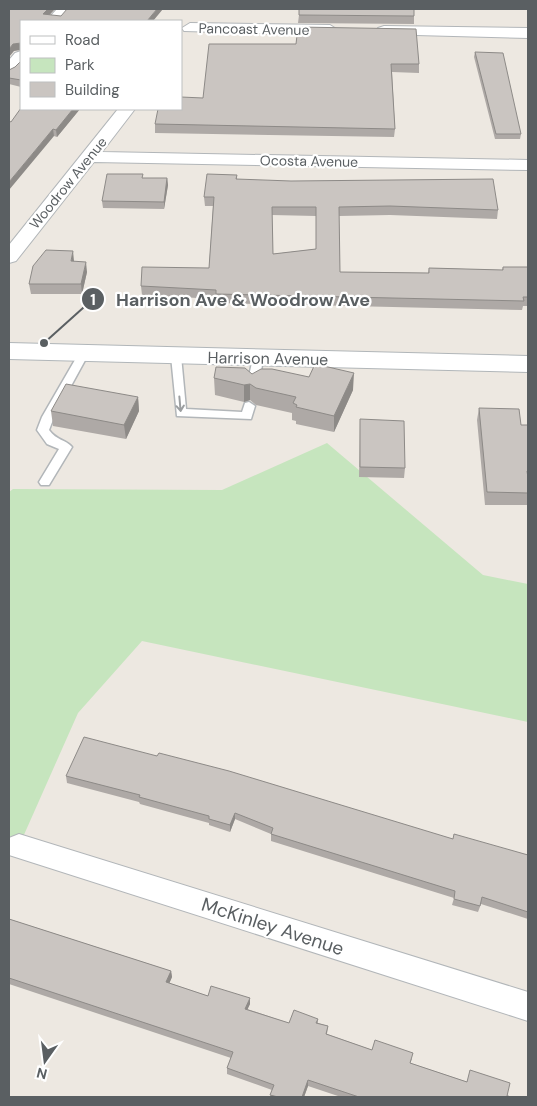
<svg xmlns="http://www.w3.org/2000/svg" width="537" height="1106" viewBox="0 0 537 1106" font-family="'DM Sans',sans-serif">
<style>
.green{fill:#c6e5be}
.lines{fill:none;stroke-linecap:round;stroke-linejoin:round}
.service-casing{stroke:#b2b6b9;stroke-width:3}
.minor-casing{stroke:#b2b6b9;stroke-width:2}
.secondary-casing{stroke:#b1b6b9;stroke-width:2}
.service{fill:#fff;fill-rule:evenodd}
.minor{fill:#fff;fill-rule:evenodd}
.secondary{fill:#fff;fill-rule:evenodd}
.wall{fill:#aea9a6;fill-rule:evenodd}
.shaded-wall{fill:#8d8a87}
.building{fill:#cac5c1;stroke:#8d8a87;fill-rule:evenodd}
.oneway{stroke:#9c9fa1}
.labels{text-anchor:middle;stroke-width:4.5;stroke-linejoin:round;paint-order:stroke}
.far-street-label{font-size:14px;fill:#5a5f62;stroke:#fff}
.street-label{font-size:16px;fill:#5a5f62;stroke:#fff}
.near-street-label{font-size:19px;fill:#5a5f62;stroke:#fff}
.leader{fill:none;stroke:#5a5f62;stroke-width:2}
.callout-dot{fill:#5a5f62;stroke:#fff;stroke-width:2}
.mark-label{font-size:15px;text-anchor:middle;font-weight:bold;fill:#fff}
.callout-label{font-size:18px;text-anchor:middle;font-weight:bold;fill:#5a5f62;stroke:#fff;stroke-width:4.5;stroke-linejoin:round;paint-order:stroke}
</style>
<rect width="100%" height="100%" fill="#ede8e1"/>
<path class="green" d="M327,443L483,575L528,584V722L142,641L78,713L19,846L9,843V492L13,489L222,490Z"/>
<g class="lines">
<g class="service-casing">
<path id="service" d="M84,350L89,353L54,417L49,430C57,441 65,439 72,447L49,485H41L39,482L59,449L47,444L37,430L42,417L79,353Z
M176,353L181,356L186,409L242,412L245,403L249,402L255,406L251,419L177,416L171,356Z
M258,355L263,358L259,385L253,389L247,385L253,358Z"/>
</g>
<g class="minor-casing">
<path id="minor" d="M57,9H73L62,21H46Z
M190,23L330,25L338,30L330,35L184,31L182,28Z
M384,26L528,28V38L378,34L376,31L378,28Z
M21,51V66L15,73L9,75V60L15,53Z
M118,109H135L102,152L528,160V170L94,162L16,261L9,263V245Z
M19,834L528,992V1021L9,855V838Z"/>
</g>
<g class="secondary-casing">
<path id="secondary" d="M9,343L528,356V372L9,359Z"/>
</g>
<use href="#service" class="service"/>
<use href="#minor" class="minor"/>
<use href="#secondary" class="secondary"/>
</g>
<path class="wall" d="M299,15L414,16V24L298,23Z
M296,44L419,64V73L392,72L395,129L394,137L155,133V124L203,98Z
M475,52L521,134L520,139H495L474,57Z
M21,61V87L9,84V70L15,67Z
M80,109L57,137L11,122Z
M237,175V179L498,210L497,219L390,215L339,216L340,272L428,273L429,268L502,270L503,267H528V306H523L522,310L216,303V299L142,295L141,286L209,268L213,206H205L204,197ZM272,215L316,216V249L273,254Z
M143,178H167L168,185L164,209L103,208L102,201Z
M74,261L87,272L82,294H31L29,284Z
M252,374L353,390L334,432L296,424V421L292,420V413L256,405L250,400L244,402L215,395L214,378Z
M138,397L139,411L126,439L53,426L51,411Z
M479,408L521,425H528V505H485L477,420Z
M360,419L405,468L404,478L359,477Z
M66,776L453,839L528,855V919L481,904L478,912L452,905L454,898L271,841V834L235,819L230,832L209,825V823L140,804L139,802L67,783Z
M9,919L171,971L172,977L169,983L208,996L250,1004L247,1009L289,1023L318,1019V1023L328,1026L327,1034L372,1050L412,1059L410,1063L512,1097H341L308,1086L304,1097H270L272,1090L227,1074V1068L231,1058L9,984Z"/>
<path class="shaded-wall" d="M48,9H55L44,21L43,14Z
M157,9H163L153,21H147Z
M21,43V50L14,51L9,57V49L13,44Z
M73,109H80L57,137L56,130Z
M53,129L54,136L9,190V182Z
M167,178L168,185L164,209V202Z
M73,251L74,261L72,271L71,261Z
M86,262L87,272L82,294L81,284Z
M354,373L353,390L334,432V416Z
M250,384V400L244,402V385Z
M138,397L139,411L126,439L124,425Z
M235,813V819L230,832V825Z
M171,971L172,977L167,989L166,982Z
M250,998V1004L245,1015V1009Z
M308,1080V1086L304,1097H302Z"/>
<path class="building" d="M9,9H48L43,14L61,16L67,9H157L147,21H21V47V43L13,44L9,49Z
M299,9H414V16L299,15Z
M298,27L416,29L419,64H391L395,129L155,124L158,109H181V97L203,98L209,44H296Z
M475,52L503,53L521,134H496Z
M21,61V80L9,78V70L15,67Z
M21,108L73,109L56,130L53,129L9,182V121L11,122Z
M107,174H143L142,178H167L164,202L102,201Z
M207,174L237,175L236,179L291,181L493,179L498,210L390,206L339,207L340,272L429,273V268L503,270V267H528V297H523L524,301L216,294V290L141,286L142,267L209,268L214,197H204ZM272,207H316V249L273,254Z
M46,250L73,251L71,261L86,262L81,284H29L33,266Z
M315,364L354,373L334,416L296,407L297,405L293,403L296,397L256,388L250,384L244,385L214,378L216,367L245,368L252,374L261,369H272L309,377Z
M66,384L138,397L124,425L51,411Z
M479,408L519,409L521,425H528V471H527L528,478V493L487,492Z
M360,419L404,421L405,468L360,467Z
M84,737L157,756L159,753L229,771L453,839L454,834L528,855V912L482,897L480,906L454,899L455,891L271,834L273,828L235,813L230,825L209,819V816L139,797L140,795L66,776Z
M9,919L171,971L166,982L208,996L211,986L250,998L245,1009L289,1023L294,1010L318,1019L316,1023L328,1026L326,1034L372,1050L375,1040L413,1053L410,1063L467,1082L470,1070L510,1083L507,1096L512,1097H359L308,1080L302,1097H278L270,1095L274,1085L227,1068L233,1052L9,978Z"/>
<defs><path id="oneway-shaft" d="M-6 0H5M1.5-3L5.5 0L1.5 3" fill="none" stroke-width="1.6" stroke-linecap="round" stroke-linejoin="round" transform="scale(1.25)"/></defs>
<use class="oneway" href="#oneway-shaft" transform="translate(180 404) rotate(85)"/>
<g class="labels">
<g class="far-street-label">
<text transform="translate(254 29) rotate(1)" y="5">Pancoast Avenue</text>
<text transform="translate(309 161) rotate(1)" y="5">Ocosta Avenue</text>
<text transform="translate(68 183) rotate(-51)" y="5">Woodrow Avenue</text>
</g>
<g class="street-label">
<text transform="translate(268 358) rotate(1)" y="6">Harrison Avenue</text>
</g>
<g class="near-street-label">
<text transform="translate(273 926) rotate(18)" y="7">McKinley Avenue</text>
</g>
</g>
<path class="leader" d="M44 343L93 299"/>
<g class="callout-dot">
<circle cx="44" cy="343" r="5"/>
<circle cx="93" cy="299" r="12"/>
</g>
<g class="mark-label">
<text x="93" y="305">1</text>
</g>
<g class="callout-label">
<text x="243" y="306">Harrison Ave &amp; Woodrow Ave</text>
</g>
<rect width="537" height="1106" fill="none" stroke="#5a5f62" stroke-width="20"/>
<rect x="20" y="20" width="162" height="90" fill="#ffffff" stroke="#bdbfc0"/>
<rect x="30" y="36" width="25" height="8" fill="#ffffff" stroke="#bdbfc0"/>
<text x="65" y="45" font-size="15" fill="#5a5f62">Road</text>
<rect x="30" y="58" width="25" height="15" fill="#c6e5be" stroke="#bdbfc0"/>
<text x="65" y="70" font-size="15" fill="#5a5f62">Park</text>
<rect x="30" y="82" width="25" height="15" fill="#cac5c1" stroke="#bdbfc0"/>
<text x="65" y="95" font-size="15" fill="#5a5f62">Building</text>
<g transform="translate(45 1061) rotate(194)" stroke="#ffffff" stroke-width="4" paint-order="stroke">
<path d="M0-4L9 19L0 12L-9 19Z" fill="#5a5f62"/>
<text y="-8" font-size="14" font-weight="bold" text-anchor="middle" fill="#5a5f62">N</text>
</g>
</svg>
